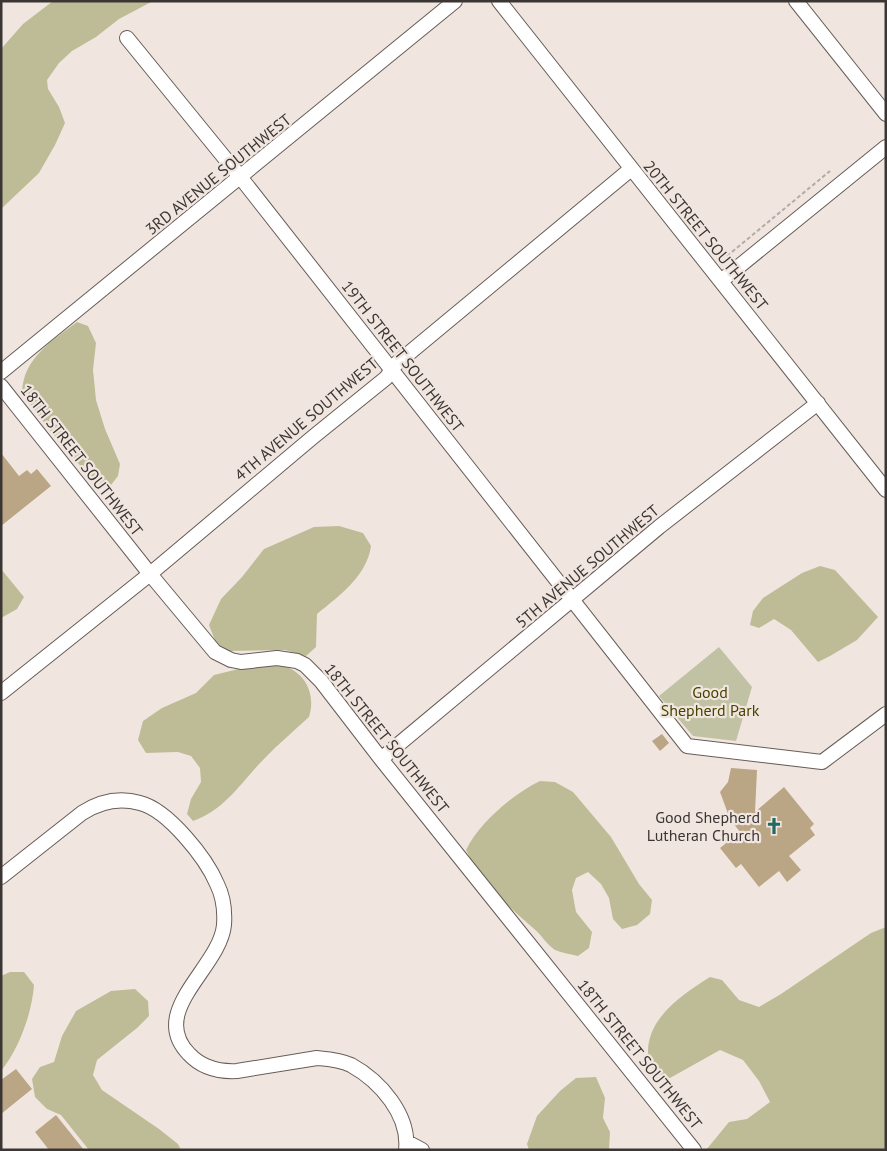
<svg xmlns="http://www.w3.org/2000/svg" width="887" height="1151" viewBox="0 0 887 1151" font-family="'PT Sans',sans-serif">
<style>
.green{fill:#c1c1a3}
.forest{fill:#bdbc96}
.building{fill:#baa584}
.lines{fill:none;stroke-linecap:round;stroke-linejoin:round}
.minor-casing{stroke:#675d58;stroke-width:16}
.path{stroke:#b4aba6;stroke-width:2;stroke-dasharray:4 2.5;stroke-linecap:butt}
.minor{stroke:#fff;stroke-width:14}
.labels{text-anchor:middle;stroke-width:4.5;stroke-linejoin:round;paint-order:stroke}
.street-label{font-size:16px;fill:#3b3634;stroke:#f1e6df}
.park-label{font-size:16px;fill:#474400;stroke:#f1e6df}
.poi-label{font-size:16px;fill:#3b3634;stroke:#f1e6df;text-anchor:end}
</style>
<rect width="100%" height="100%" fill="#f1e6df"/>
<path class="green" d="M719,647L752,687L736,741L693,736L659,696Z"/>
<path class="forest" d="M53,1H153L119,19L96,37L72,51L59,63L47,80L48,89L59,107L65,123L55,145L39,173L1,209V49L23,24Z
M77,322L88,326L96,343L93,370L96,400L105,429L120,464L118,476L111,485L105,487C74,465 45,424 22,393C23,358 52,341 77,322Z
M339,526L363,533L371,546C367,576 339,596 317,614L316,647L306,656L285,650L228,651L216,643L209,625L221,599L242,577L264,549L314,527Z
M820,566L835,570L878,617L857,640L830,656L818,662L791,630L774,619L759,628L750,625L753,611L763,598L802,573Z
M1,569L24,597L17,609L1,618Z
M255,665C264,665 275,664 284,666C306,673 316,695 309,717C294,731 278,744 264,759C241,782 225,810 193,821L187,814L191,799L201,782L200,768L191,756L178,752L146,753L138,740L143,721L162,708L196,693L214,675Z
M540,781L555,782L573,792L611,837L639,884L652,900L650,914L637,925L622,929L613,919L609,898L601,884L588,872L576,878L572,890L576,912L592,932L589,948L578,956C571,954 562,953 555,950C547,945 541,934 533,928C507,905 481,883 466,850C479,823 513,794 540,781Z
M886,927V1150H706L729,1122L747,1119L770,1102L759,1081L743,1060L720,1050L670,1078L655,1073C653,1068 648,1061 648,1055C646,1018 683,994 710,977L722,980L739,1000L759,1007L781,994L871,933Z
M10,972H24L34,985C32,1013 19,1049 1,1071V976Z
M135,989L148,1001L149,1016L137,1028L97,1060L93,1075L102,1090L159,1129L178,1144L181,1150H89L61,1115L47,1109L35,1097L32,1079L40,1067L54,1062L62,1036L76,1011L111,991Z
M596,1077L605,1098L603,1118L610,1132L609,1150H529L527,1144L537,1116L560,1091L576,1078Z"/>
<path class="building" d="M1,453L19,476L27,470L31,474L37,469L51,486L1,526Z
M662,734L669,743L660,751L652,741Z
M731,768L757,770L755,812L784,787L814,824L810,828L815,835L789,856L801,870L787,882L779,871L759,887L741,864L736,868L720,848L740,832L730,819L720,792L728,782Z
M16,1069L32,1089L1,1114V1080Z
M56,1115L84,1150H49L35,1132Z"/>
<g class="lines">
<g class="minor-casing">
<path id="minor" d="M499,1L886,490
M796,1L886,114
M127,38L241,178L687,746L822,762L886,714
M721,281L886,147
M1,372L455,1
M1,386L150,574L215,652L231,660L241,662L277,658L297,661L305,665L321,681L381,759L694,1150
M1,693L150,574L313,437L386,378L396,364L631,169
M381,759L659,527L818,403
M1,877L82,813C99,802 119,797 140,803C168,810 206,858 217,884C223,896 225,911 224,925C220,968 147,1011 189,1054C202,1068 218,1072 237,1071L317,1058C328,1059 341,1060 351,1065C380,1081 410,1115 406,1150
M407,1142L422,1150"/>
</g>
<path class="path" d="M727,256L830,171"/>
<use href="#minor" class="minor"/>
</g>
<defs>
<g id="church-bare" transform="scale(1.35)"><path d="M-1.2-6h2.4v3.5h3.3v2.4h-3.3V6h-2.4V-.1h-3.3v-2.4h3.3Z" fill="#206a64" stroke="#f1e6df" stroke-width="2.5" paint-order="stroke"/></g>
</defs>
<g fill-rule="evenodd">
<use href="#church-bare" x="774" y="826"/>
</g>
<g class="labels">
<g class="street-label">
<text transform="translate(218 174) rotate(-39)" y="6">3RD AVENUE SOUTHWEST</text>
<text transform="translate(706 235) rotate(51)" y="6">20TH STREET SOUTHWEST</text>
<text transform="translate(403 356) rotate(52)" y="6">19TH STREET SOUTHWEST</text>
<text transform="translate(306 419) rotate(-40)" y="6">4TH AVENUE SOUTHWEST</text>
<text transform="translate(82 460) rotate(52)" y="6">18TH STREET SOUTHWEST</text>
<text transform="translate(587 566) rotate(-40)" y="6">5TH AVENUE SOUTHWEST</text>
<text transform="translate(387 738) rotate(51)" y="6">18TH STREET SOUTHWEST</text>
<text transform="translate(640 1054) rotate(51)" y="6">18TH STREET SOUTHWEST</text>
</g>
<g class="park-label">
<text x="710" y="698">Good<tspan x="710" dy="18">Shepherd Park</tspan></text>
</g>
<g class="poi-label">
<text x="760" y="823">Good Shepherd<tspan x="760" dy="18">Lutheran Church</tspan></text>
</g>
</g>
<rect width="887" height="1151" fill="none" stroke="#3b3634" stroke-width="5"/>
</svg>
